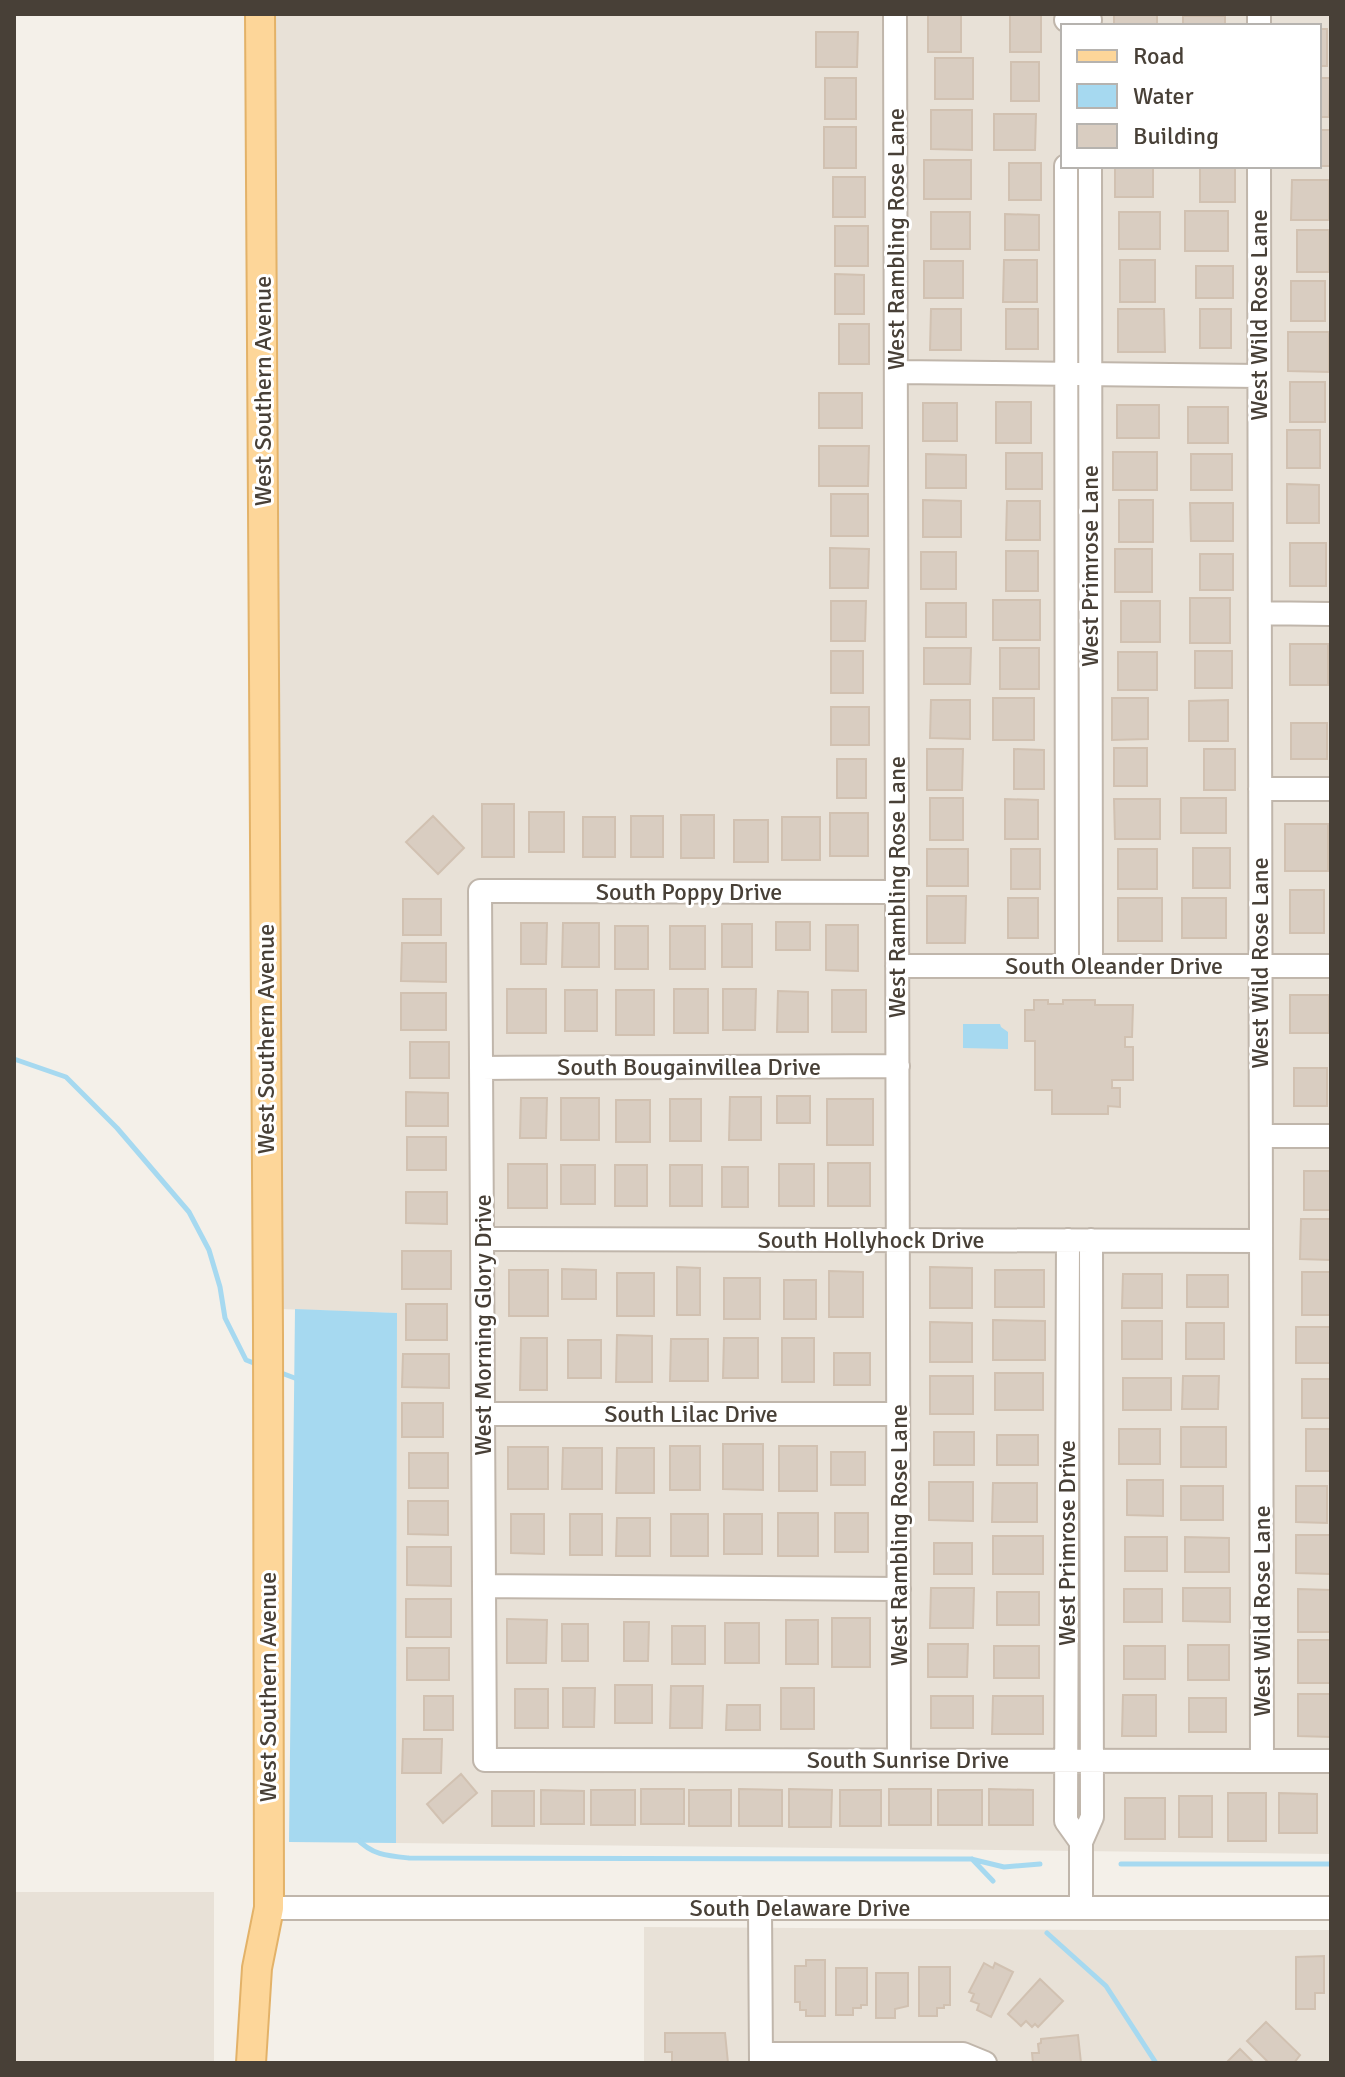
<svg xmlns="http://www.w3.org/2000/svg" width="1345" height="2077" viewBox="0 0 1345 2077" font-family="Signika,sans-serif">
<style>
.residential{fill:#e8e1d7;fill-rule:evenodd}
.water{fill:#a6d9f0}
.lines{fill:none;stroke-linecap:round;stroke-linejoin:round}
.stream{stroke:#a6d9f0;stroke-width:5}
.building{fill:#d9cdc1;stroke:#d1c1b1;stroke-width:2}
.minor-casing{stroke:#c0b6ab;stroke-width:26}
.major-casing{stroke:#e3b268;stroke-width:32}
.minor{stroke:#fff;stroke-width:22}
.major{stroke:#fdd699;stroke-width:28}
.labels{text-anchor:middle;stroke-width:6;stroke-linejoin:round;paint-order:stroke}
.street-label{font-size:24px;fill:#484037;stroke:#fff}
</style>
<rect width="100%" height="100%" fill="#f4f0e9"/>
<path class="residential" d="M275,14H1331V1854L396,1843L397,1313L280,1309ZM1063,26H1319V166H1063Z
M14,1892H214V2063H14Z
M644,1927L1097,1930H1331V2063H644Z"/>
<path class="water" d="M963,1024H1000L1001,1027L1008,1032V1049L963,1048Z
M295,1309L397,1313L396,1843L289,1842Z"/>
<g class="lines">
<path class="stream" d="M14,1059L66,1077L117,1128L189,1212L209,1250L220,1287L225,1318L246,1360L259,1365
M276,1371L300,1380
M356,1838C372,1855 387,1856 409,1858L971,1859L1004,1867L1040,1864
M972,1859L993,1881
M1121,1864H1331
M1047,1933L1106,1986L1156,2063"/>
</g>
<path class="building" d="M928,14H961V52H928Z
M1010,14H1041V52H1010Z
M1114,15H1157V26H1114Z
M1183,16H1225V26H1183Z
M1319,29H1327V66H1319Z
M816,32H858L857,67H816Z
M935,58H973V99H935Z
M1011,62H1039V101H1011Z
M825,78H856V119H825Z
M1319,78H1330L1329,117H1319Z
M931,110H972V150L931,149Z
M994,114H1036L1035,150H994Z
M824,127H856V168H824Z
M1319,130H1331V166H1319Z
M924,160H971V199H924Z
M1009,163H1041V200H1009Z
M1115,166H1153V197H1115Z
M1200,166H1235V202H1200Z
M833,177H865V217H833Z
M1292,180H1329V220H1291Z
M1185,211H1228V251H1185Z
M931,212H970V249H931Z
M1119,212H1160V249H1119Z
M1005,214L1039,215V250H1005Z
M835,226H868V266H835Z
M1297,230H1329V272H1297Z
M1004,260H1037V302H1003Z
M1120,260H1155V302H1120Z
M924,261H963V298H924Z
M1196,266H1233V298H1196Z
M835,274L864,275V314H835Z
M1291,281H1325V321H1291Z
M931,309H961V350H930Z
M1006,309H1038V349H1006Z
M1118,309H1164L1165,352H1118Z
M1200,309H1231V348H1200Z
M839,324H869V364H839Z
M1288,332H1329V372L1288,371Z
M1290,382H1325V422H1290Z
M819,393H862V428H819Z
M996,402H1031V443H996Z
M923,403H957V441H923Z
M1117,405H1159V438H1117Z
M1188,407H1228V443H1188Z
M1287,430H1320V468H1287Z
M819,446H869L868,486H819Z
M1113,452H1157V490H1113Z
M1006,453H1042V489H1006Z
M926,454L966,455V488H926Z
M1191,454H1232V490H1191Z
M1287,484L1319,485V523H1287Z
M831,494H868V536H831Z
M923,500L961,501V537H923Z
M1119,500H1153V542H1119Z
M1007,501H1040V540H1006Z
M1190,503H1233V541H1191Z
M1290,543H1326V586H1290Z
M830,548L869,549L868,588H830Z
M1115,549H1152V592H1115Z
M1006,551H1038V591H1006Z
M921,552H956V589H921Z
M1200,554H1233V590H1200Z
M1190,598H1230V643H1190Z
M993,600H1040V640H993Z
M831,601H866L865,641H831Z
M1121,601H1160V642H1121Z
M926,603H966V637H926Z
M1290,644H1328V685H1290Z
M924,648H971L970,684H924Z
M1000,648H1039V689H1000Z
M831,651H863V693H831Z
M1195,651H1232V688H1195Z
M1118,652H1157V690H1118Z
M993,698H1034V740H993Z
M1112,698H1148V739L1112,740Z
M931,700H970V739L930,738Z
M1228,700V741H1189V701Z
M831,707H869V745H831Z
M1291,723H1327V759H1291Z
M1114,748H1147V786H1114Z
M927,749H963L962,790H927Z
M1014,749L1044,750V789H1014Z
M1204,749H1235V790H1204Z
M837,759H866V798H837Z
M930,798H963V840H930Z
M1181,798H1226V833H1181Z
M1005,799L1038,800V839H1005Z
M1114,799H1160V839H1115Z
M482,804H514V857H482Z
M529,812H564V852H529Z
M830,813H868V856H830Z
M681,815H714V858H681Z
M433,816L464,848L438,874L406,842Z
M631,816H663V857H631Z
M583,817H615V857H583Z
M782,817H820V860H782Z
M734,820H768V862H734Z
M1285,824H1328V871H1285Z
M1193,848H1230V888H1193Z
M927,849H968V886H927Z
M1011,849H1040V889H1011Z
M1118,849H1157V889H1118Z
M1290,890H1324V933H1290Z
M927,896H966L965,943H927Z
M1008,898H1038V938H1008Z
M1118,898H1162V941H1118Z
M1182,898H1226V938H1182Z
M403,899H441V935H403Z
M776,922H810V950H776Z
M521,923H547L546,964H521Z
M563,923H599V967H562Z
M722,924H752V967H722Z
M826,925H858V971L826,970Z
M615,926H648V969H615Z
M670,926H705V969H670Z
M402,943H446V982L401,981Z
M507,989H546V1033H507Z
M674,989H708V1033H674Z
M723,989H756L755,1030H723Z
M565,990H597V1031H565Z
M616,990H654V1035H616Z
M832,990H866V1032H832Z
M778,991L808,992V1032H777Z
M401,993H446V1030H401Z
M1290,995H1329V1033H1290Z
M1034,1000H1048V1004H1063V1000H1095V1005H1133L1132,1037H1125V1047H1133V1080H1112V1088H1120V1107L1108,1106V1114H1052V1090H1035V1041H1025V1010H1034Z
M410,1042H449V1078H410Z
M1294,1068H1327V1106H1294Z
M406,1092L448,1093V1126H406Z
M777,1096H810V1123H777Z
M730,1097H761V1140H729Z
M521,1098H547L546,1138H520Z
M561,1098H599V1140H561Z
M670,1099H701V1141H670Z
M827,1099H873V1145H827Z
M616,1100H650V1142H616Z
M407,1137H446V1170H407Z
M828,1163H870V1206H828Z
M508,1164H547V1208H508Z
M779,1164H814V1206H779Z
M561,1165H595V1204H561Z
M615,1165H647V1206H615Z
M670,1165H702V1206H670Z
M722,1167H748V1207H722Z
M1304,1171H1331V1210H1304Z
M406,1192H447V1224L406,1223Z
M1301,1219H1331V1260L1300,1259Z
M402,1251H451V1289H402Z
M677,1267L700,1268V1315H677Z
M930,1267L972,1268V1308H930Z
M562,1269L596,1270V1299H562Z
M509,1270H548V1316H509Z
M995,1270H1044V1307H995Z
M829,1271L863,1272V1317H829Z
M1302,1272H1331V1315H1302Z
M617,1273H654V1316H617Z
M1123,1274H1162V1308H1122Z
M1187,1275H1228V1307H1187Z
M724,1278H760V1319H724Z
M784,1280H816V1319H784Z
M406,1304H447V1340H406Z
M993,1320L1045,1321V1360H993Z
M1122,1321H1162V1359H1122Z
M930,1322L972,1323V1362H930Z
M1186,1323H1224V1359H1186Z
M1296,1327H1331V1363H1296Z
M617,1335L652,1336V1382H616Z
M521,1338H547V1390H520Z
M724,1338H758V1378H723Z
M782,1338H814V1382H782Z
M671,1339H708V1381H670Z
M568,1340H601V1378H568Z
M834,1353H870V1385H834Z
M403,1354H449V1388L402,1387Z
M995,1373H1043V1410H995Z
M930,1376H973V1414H930Z
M1183,1376H1219L1218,1409H1182Z
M1123,1378H1171V1410H1123Z
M1302,1379H1331V1418H1302Z
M402,1403H443V1437H402Z
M1181,1427H1226V1467H1181Z
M1119,1429H1160V1464H1119Z
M1306,1429H1331V1471H1306Z
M934,1432H974V1465H934Z
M997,1435H1038V1465H997Z
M723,1444H763V1490L723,1489Z
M670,1446H700V1490H670Z
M779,1446H817V1491H779Z
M508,1447H548V1489H508Z
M563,1448H602V1489H562Z
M617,1448H654V1493H616Z
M831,1452H865V1485H831Z
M409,1453H448V1488H409Z
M1127,1480H1163V1516L1127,1515Z
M929,1482H973V1521L929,1520Z
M993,1483H1037V1522H992Z
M1181,1486H1223V1520H1181Z
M1296,1486H1327V1523L1296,1522Z
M408,1501H448V1535L408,1534Z
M778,1513H818V1556H778Z
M835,1513H868V1552H835Z
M511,1514H544V1554L511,1553Z
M570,1514H602V1555H570Z
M671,1514H708V1556H671Z
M724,1514H762V1554H724Z
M617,1518H650V1556H616Z
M1296,1535H1330V1574L1296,1573Z
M993,1536H1043V1574H993Z
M1125,1537H1167V1571H1125Z
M1185,1537L1229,1538V1572H1185Z
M934,1543H972V1574H934Z
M407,1547H451V1586L407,1585Z
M931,1588H974L973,1628H930Z
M1183,1588H1230V1622L1183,1621Z
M1124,1589H1162V1622H1124Z
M1298,1589L1331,1590V1632H1298Z
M997,1592H1039V1625H997Z
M406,1599H451V1637H406Z
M832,1618H870V1667H832Z
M507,1619L547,1620L546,1663H507Z
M786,1620H818V1664H786Z
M624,1622H649L648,1661H624Z
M725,1623H759V1663H725Z
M562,1624H588V1661H562Z
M672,1626H705V1664H672Z
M1298,1640H1331V1683H1298Z
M928,1644H968L967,1677H928Z
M1188,1645H1229V1680H1188Z
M994,1646H1039V1678H994Z
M1124,1646H1165V1679H1124Z
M407,1648H449V1680H407Z
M615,1685H652V1723H615Z
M671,1686H703L702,1728H670Z
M563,1688H595L594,1727H563Z
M781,1688H814V1729H781Z
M515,1689H548V1728H515Z
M1298,1694H1331V1737L1298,1736Z
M1123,1695H1156V1736H1122Z
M424,1696H453V1730H424Z
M931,1696H973V1728H931Z
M993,1696H1043V1734H992Z
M1189,1698H1226V1732H1189Z
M727,1705H760V1730H726Z
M403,1739H442L441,1773H402Z
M461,1774L477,1793L443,1823L427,1804Z
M641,1789H684V1824H641Z
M739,1789L782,1790V1826H739Z
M789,1789L832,1790L831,1827H789Z
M889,1789H931V1825H889Z
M989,1789L1033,1790V1825H989Z
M541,1790L584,1791V1824H541Z
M591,1790H635V1825H591Z
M689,1790H731V1826H689Z
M840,1790H881V1826H840Z
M938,1790H982V1825H938Z
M492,1791H534V1826H492Z
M1228,1793H1266V1841H1228Z
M1279,1793L1317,1794V1833H1279Z
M1179,1796H1212V1837H1179Z
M1125,1798H1165V1839H1125Z
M1324,1956V1993H1315V2009H1296V1957Z
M806,1960H825V2016H806V2010H800V2002H795V1966H806Z
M984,1963L993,1968L995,1963L1013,1972L991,2017L977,2010L979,2004L971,2001L974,1994L969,1992Z
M919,1967H950V2005H944V2008H937V2016H919Z
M836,1968H867V2005H861V2008H853V2015H836Z
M876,1973H908V2006L895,2009V2018H876Z
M1040,1979L1063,2001L1038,2027L1035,2024L1032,2027L1026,2021L1021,2026L1008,2014Z
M1266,2022L1300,2055L1294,2063H1269L1247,2041Z
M665,2033H725L728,2063H672V2052H665Z
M1078,2035L1081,2063H1033L1032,2053H1039L1038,2044L1041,2043V2039Z
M1240,2049L1254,2063H1226Z"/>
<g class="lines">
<g class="minor-casing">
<path id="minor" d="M895,14L899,1760
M1259,14V26
M1066,20H1090
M1066,166L1067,966
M1090,166L1091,966
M1259,166L1262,1761
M896,372L1259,376
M1260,613L1331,614
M1260,789H1331
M897,892L480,891L485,1760L1331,1761
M897,966H1331
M481,1068L898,1066
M1261,1136H1331
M482,1239L1261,1241
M1068,1240L1066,1821L1081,1842
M483,1414H898
M484,1586L899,1589
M269,1908H1331
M760,1908L761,2063
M1081,1908V1842L1092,1817L1091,1240
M761,2054H963L985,2063"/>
</g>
<g class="major-casing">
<path id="major" d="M251,2063L257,1968L269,1908L268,1334L260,14"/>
</g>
<use href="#minor" class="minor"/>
<use href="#major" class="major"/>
</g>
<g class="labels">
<g class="street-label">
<text transform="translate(896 239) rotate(-90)" y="8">West Rambling Rose Lane</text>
<text transform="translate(1259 315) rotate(-90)" y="8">West Wild Rose Lane</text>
<text transform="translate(263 391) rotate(-90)" y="8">West Southern Avenue</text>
<text transform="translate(1090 566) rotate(-90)" y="8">West Primrose Lane</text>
<text transform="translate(897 887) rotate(-90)" y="8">West Rambling Rose Lane</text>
<text x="689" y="900">South Poppy Drive</text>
<text transform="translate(1260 963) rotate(-90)" y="8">West Wild Rose Lane</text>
<text x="1114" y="974">South Oleander Drive</text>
<text transform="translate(266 1039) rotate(-90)" y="8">West Southern Avenue</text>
<text x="689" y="1075">South Bougainvillea Drive</text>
<text x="871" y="1248">South Hollyhock Drive</text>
<text transform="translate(483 1325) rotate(-90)" y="8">West Morning Glory Drive</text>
<text x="691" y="1422">South Lilac Drive</text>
<text transform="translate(899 1535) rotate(-90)" y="8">West Rambling Rose Lane</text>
<text transform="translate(1067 1543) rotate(-90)" y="8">West Primrose Drive</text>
<text transform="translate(1262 1611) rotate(-90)" y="8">West Wild Rose Lane</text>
<text transform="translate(268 1687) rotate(-90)" y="8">West Southern Avenue</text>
<text x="908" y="1768">South Sunrise Drive</text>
<text x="800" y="1916">South Delaware Drive</text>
</g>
</g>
<rect width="1345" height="2077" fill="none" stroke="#484037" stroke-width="32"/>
<rect x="1061" y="24" width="260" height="144" fill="#ffffff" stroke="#b6b3af" stroke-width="2"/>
<rect x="1077" y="50" width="40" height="12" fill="#fdd699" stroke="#b6b3af" stroke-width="2"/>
<text x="1133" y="64" font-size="24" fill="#484037">Road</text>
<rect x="1077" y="84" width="40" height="24" fill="#a6d9f0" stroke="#b6b3af" stroke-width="2"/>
<text x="1133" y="104" font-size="24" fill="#484037">Water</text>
<rect x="1077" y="124" width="40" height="24" fill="#d9cdc1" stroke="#b6b3af" stroke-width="2"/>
<text x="1133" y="144" font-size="24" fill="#484037">Building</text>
</svg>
